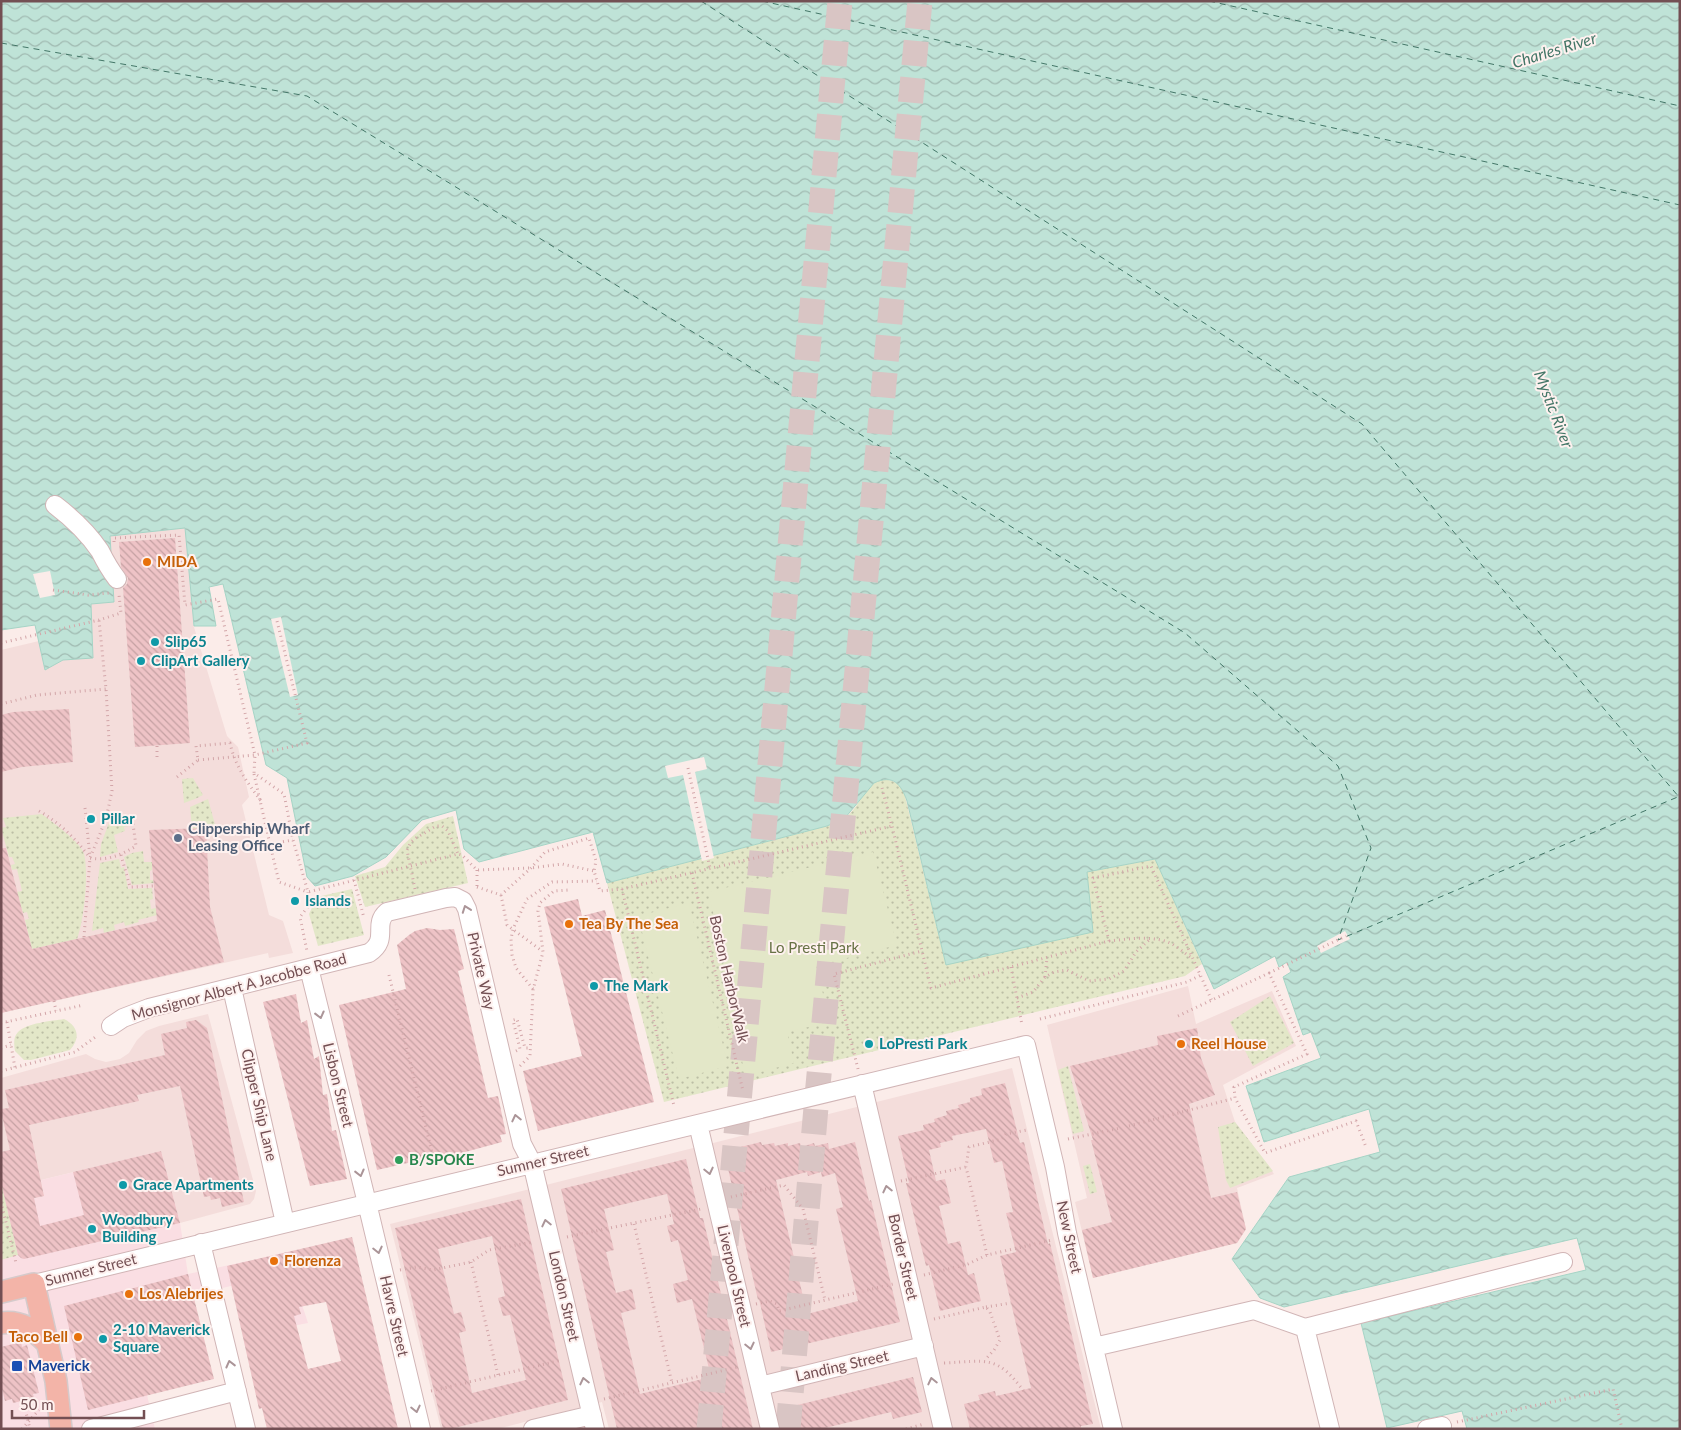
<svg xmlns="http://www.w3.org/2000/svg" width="1681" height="1430" viewBox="0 0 1681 1430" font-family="Lato,sans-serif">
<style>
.residential{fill:#f4dddb}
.commercial{fill:#fadee3}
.grass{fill:url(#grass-dots)}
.pitch{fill:#e3e7c8}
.water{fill:url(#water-waves);stroke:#a6d4c6}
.pier{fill:#fbece9}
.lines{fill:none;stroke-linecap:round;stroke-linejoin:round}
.ferry{stroke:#437667;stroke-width:1;stroke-dasharray:6 5;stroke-linecap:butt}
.building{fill:url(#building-back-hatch);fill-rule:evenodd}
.highway-tunnel{stroke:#d9c5c4;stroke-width:25;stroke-dasharray:25 12;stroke-linecap:butt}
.minor-casing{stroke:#d1b5b6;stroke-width:20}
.major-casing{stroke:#d5cacb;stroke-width:24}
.path{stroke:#d3a6a9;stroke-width:3;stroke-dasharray:1 4;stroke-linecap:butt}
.minor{stroke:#fff;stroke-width:18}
.major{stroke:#f3b4a8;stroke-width:21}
.oneway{stroke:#ab9598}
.food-dot{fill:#e8710a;stroke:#fef1ef;stroke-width:2}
.culture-dot{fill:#0f9aa8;stroke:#fef1ef;stroke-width:2}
.service-dot{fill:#5c6f8a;stroke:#fef1ef;stroke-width:2}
.leisure-dot{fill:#2e9e5b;stroke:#fef1ef;stroke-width:2}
.transit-dot{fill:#1a4fb4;stroke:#fef1ef;stroke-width:2}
.labels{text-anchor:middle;stroke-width:4;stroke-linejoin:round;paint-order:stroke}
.food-label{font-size:15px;font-weight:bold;fill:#c56008;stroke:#fef1ef;text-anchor:start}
.culture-label{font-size:15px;font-weight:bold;fill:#0d838f;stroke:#fef1ef;text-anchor:start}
.service-label{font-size:15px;font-weight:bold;fill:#4e5e75;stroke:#fef1ef;text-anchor:start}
.park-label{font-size:15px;fill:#677245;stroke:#fef1ef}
.street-label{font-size:15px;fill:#734f53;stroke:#fef1ef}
.leisure-label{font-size:15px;font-weight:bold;fill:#27864d;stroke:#fef1ef;text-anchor:start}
.transit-label{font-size:15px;font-weight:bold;fill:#164399;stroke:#fef1ef;text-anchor:start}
.water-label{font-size:16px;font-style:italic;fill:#437667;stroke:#fef1ef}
</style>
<defs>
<pattern id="grass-dots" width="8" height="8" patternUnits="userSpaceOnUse" patternTransform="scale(1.25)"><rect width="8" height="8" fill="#e3e7c8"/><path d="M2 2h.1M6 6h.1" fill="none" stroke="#bcbea5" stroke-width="1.8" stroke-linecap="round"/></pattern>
<pattern id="water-waves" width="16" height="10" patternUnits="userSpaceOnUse" patternTransform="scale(1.25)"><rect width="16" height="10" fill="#bfe3d7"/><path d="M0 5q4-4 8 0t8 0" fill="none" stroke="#a0bab1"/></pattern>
<pattern id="building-back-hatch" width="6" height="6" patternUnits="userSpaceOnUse" patternTransform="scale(1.25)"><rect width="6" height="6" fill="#eec3c6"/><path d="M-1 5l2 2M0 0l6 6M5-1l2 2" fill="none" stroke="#c5a1a3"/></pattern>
</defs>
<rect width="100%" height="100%" fill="#fbece9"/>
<path class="residential" d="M185,528L194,627L227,736L238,747L249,797L242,805L269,915L283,921L293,953L269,958L268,953L1,1013V650L39,641L45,670L63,660L93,658L91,604L114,602L110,536Z
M1188,986L1196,1024L1272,991L1296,1046L1223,1085L1235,1122L1274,1174L1237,1188L1246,1229L1237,1243L1093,1278L1075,1202L1087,1198L1047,1025Z
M208,1014L256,1191L254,1199L250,1204L180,1223L161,1151L41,1180L44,1196L1,1260V1078L86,1054L95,1059L106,1062L120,1059L129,1053L137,1040L146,1031L159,1026Z
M1012,1068L1101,1429H609L602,1402L497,1429H441L390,1224Z"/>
<path class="commercial" d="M161,1151L180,1223L188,1274L285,1253L308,1323L277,1329L264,1278L193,1295L139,1361L155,1429H1V1260L18,1255L6,1204L44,1196L41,1180Z"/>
<path class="grass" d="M193,778L203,795L195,799L184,803L182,779Z
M880,780C890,779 895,781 903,788L946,965L1087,872L1155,859L1202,964L1185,976L664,1102L607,883L827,826C833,823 840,821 845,818C860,807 863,787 880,780Z
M208,799L216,828L192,829L190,807Z
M42,814C52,822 81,842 84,854C89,872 84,921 77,939L32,949L25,920L29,919L27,912L23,913L17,892L22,891L17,869L12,870L11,865L15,864L12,857H9L1,828L6,827L3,818Z
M453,816L468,883L365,907L355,876L385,867L403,845L426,824Z
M126,817L128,826L124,827L125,831L114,835L118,852L100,857L101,844L110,820L113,821Z
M143,851L144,862H152V870L150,871V880H153L154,883L132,885L124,857L132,853Z
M119,859L121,868L124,867L128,889L152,888L153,899L150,900L151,909L156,908L157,915L138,920L139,922L125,926L124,922L114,925L115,930L104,933L103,928L92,931L100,863Z
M352,889L364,935L318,946L309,914L317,897Z
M1270,996L1294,1043L1253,1066L1230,1022Z
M64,1019C78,1026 81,1038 70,1050L31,1060H24L15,1051C14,1045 13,1037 18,1032C26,1023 52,1021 64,1019Z
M1068,1066L1084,1131L1073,1134L1058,1070Z
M1235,1122L1273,1171L1230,1188L1226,1180L1218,1127Z
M1090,1164L1097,1192L1090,1194L1083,1166Z
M1,1182L18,1255L1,1260Z"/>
<path class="pitch" d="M873,852L897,945L816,966L830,1022L787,1032L794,1063L745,1076L739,1045L725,990L757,981L732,987L708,892Z
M689,903L728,1066L679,1079L638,916Z"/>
<path class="water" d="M1,1H1680V1429H1467L1462,1411L1387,1428L1361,1323L1586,1270L1577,1238L1284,1307L1260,1298L1232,1259L1289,1177L1380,1152L1369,1109L1264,1142L1246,1086L1321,1058L1311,1032L1303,1035L1283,977L1291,972L1287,962L1279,967L1275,956L1214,989L1155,859L1087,872L1093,932L946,965L907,801C901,784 893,774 874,783L845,818L827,826L607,883L593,832L479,862L464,849L456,810L422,820L386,857L353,876L315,886L307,877L287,778L266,765L223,584L209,587L216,626H194L185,528L110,536L114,602L91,604L93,658L63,660L45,670L35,625L1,630Z"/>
<path class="pier" d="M50,571L55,595L40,598L33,574Z
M281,617L298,695L290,697L271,619Z
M704,757L707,769L695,772L714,858L702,861L683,775L668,778L665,766Z
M1345,931L1350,939L1321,953L1317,946Z"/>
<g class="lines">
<path class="ferry" d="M701,1L1362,424L1679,797
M762,1L1680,205
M1209,1L1680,106
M1677,1L1680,2
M1,43L307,96L1185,633L1338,766L1371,848L1338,940L1680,796"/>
</g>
<path class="building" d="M175,538L190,743L135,747L123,588L127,584L128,578L121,567L119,542Z
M69,709L73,762L22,767L1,772V715L13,712Z
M206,828L210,907L224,962L1,1013V848H6L32,949L157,921L149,830Z
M578,899L582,916L605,910L654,1102L538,1131L523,1071L582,1056L544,907Z
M427,928L440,930L454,929L464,969L458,971L488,1098L498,1096L506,1134L500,1135L502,1142L447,1157V1154L377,1170L339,1005L406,989L397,945L409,935L415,931Z
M296,994L301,1023L307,1020L314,1059L319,1056L323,1095L327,1094L332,1131L336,1130L347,1179L310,1186L263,1002Z
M196,1020L207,1028L244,1202L222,1207L220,1198L211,1200L210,1196L204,1197L180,1086L137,1095L139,1101L29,1125L44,1196L34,1198L40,1226L84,1215L73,1172L161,1151L180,1223L24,1259L21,1258L18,1255L1,1182V1152L10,1150L1,1111V1109L9,1108L5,1090L165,1055L161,1034L187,1028L186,1022Z
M1197,1028L1201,1058L1215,1095L1189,1104L1211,1198L1237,1192L1246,1229L1237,1243L1093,1278L1082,1230L1112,1222L1091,1140H1093L1070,1066L1158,1045L1157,1036Z
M1005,1083L1020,1143L1024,1142L1048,1244L1050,1243L1093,1424L1081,1426V1429H970L964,1404L980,1400L978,1395L995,1391L996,1396L1031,1388L1000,1256L1016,1252L1006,1213L1013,1212L1002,1161L994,1163L986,1129L952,1136L953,1140L940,1143L941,1147L929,1150L936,1181L945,1179L951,1203L939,1206L948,1244L960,1241L968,1275L974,1273L981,1301L940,1311L929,1265L926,1266L906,1183H909L898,1136L924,1130L923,1125L935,1122L934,1119L947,1115L946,1111L959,1108L958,1105L970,1102V1098L982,1095L981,1089Z
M761,1142L762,1145L774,1143L775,1146L788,1143V1146L800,1143L801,1147L814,1143L815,1146L828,1143L829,1149L855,1142L869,1201L871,1200L900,1322L771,1352L759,1299L758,1300L724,1151ZM807,1172L808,1176L821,1172L822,1177L835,1173L843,1207L836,1209L858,1301L807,1314L776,1180Z
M686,1159L700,1218H703L753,1429H617L561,1189ZM667,1194L674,1224L667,1226L671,1242L678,1240L688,1280L673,1284L677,1303L692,1299L711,1377L640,1394L621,1313L636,1309L632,1289L616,1293L606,1252L614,1250L604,1209Z
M521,1199L568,1400L450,1429H443L395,1228ZM492,1236L505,1296L498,1298L503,1316L510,1315L526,1380L472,1393L459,1333L466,1331L461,1312L454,1314L438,1249Z
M352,1237L398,1429H267L262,1408L259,1409L227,1266ZM326,1302L341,1361L308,1369L294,1316L301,1314L299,1307Z
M188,1274L214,1379L88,1410L64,1306Z
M21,1342L22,1347L27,1345L39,1393L33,1394L34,1398L13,1403L12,1399L5,1401L1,1385V1347Z
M913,1377L922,1412L893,1419L891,1412L821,1429H789L785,1408Z"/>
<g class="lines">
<path class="highway-tunnel" d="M709,1429L840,1
M788,1429L817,1096L920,1"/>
<g class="minor-casing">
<path id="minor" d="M55,505C72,518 88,533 100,551C105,561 110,570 117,579
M309,968L367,1203L421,1429
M232,988L285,1223
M111,1026L123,1018L149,1008L369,953C390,939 372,925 387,912L446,898L455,897L463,901L467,909L522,1144L532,1163L595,1429
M862,1084L943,1429
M698,1124L770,1429
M201,1243L246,1429
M34,1284L1026,1045L1055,1167L1067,1233L1113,1429
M1305,1328L1330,1429
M1094,1347L1254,1310L1305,1328L1563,1262
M760,1386L924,1346
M91,1429L237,1391
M533,1429L592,1415
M1427,1429L1442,1426"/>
</g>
<g class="major-casing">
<path id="major" d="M1,1292L34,1284L56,1381L61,1429
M1,1323C21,1320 34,1330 47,1343"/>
</g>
<path class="path" d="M114,542V538L179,535L185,605L218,599L255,755L254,773L284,794L293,840L308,892L458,854L462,855L477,870L531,868L562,864L594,871
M53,590L88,595L109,593
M1,643L99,620L121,613L119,595
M1,704L37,695L106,689
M157,746V759
M198,760L255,755L307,743L277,621
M688,768L710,868
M254,774L270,844L293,840
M177,777L198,760L196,746L230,743C235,766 247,782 261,801
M882,788L892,826L931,988L1109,941L1093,878L1151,866L1212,1001
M85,808L90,857
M39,811C60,823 76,839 90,858C108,861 121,855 136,846L133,824
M270,844L279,882L308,892L309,905L300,917L307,951
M121,855L130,887L154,886
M477,870V887
M692,873L743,1091
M354,880L364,918
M477,887L501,895L531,868L545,852L589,838L596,861L594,871L600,891L622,889L892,826
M415,889L407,850L411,842L416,838L436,826H442L448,831L458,854
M622,889L674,1106
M501,895L507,925L542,951
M84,937L90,858L106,819L112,791L106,689L99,620
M1109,941C1128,939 1147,936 1165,941C1175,944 1184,953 1193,959
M1011,967L1022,1025
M1269,973L1346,936
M389,975L435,1165
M1045,977L1047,958
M533,989L516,968L512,955L511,939L513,929L527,899L552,882L597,881
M1017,998L1033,992L1045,977L1054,972L1067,970L1089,981L1109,979L1124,971L1136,952L1150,939
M54,1001L56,1011
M1178,1016L1269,973L1307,1054L1234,1087L1235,1098L1265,1153L1356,1121L1366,1147
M1040,1019L1187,982L1201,975
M7,1022L15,1068
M1,1023L84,1005
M1,1048L11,1045
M516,1051L520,1049L513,1020L517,1019L525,1048H530
M520,1066L530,1056L533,990L543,952L538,911L540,903L554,891L569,890
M858,1069L834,974L922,951
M1,1071L75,1052L98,1035
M1129,1126L1235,1098
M1068,1139L1121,1128
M901,1181L966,1167
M731,1197L784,1185L803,1209L825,1300
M1,1202L16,1263
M634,1224L672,1383
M567,1237L701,1209
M987,1255L966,1167L969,1147L1002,1139L1006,1134L1027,1130
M471,1262L498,1375
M400,1270L416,1267L433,1270L471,1262L489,1250L533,1242
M924,1275L968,1264L987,1255L1052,1240
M756,1304L770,1301L777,1304L779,1311L893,1284
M986,1307L1011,1303
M934,1319L986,1307L990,1312L1000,1340L994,1350L985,1360
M944,1363C987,1361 997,1354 1025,1393
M431,1391L562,1360
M604,1399L738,1367
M23,1400L30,1429
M1457,1422L1613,1389L1622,1429
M22,1429L39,1410
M906,1429L924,1424"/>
<use href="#minor" class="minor"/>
<use href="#major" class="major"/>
</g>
<defs><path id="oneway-chevron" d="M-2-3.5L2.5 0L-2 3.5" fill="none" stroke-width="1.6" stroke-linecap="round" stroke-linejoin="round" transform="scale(1.25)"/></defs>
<g class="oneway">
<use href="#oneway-chevron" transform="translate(466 909) rotate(-110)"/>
<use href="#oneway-chevron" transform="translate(320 1015) rotate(76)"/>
<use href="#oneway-chevron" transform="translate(516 1118) rotate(-103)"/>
<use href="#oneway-chevron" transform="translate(709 1171) rotate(77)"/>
<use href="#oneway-chevron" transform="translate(360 1173) rotate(76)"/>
<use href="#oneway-chevron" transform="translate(887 1189) rotate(-103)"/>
<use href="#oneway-chevron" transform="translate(546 1223) rotate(-103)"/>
<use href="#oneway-chevron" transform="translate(378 1250) rotate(77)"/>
<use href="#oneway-chevron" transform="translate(750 1346) rotate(77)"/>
<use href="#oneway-chevron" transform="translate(230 1364) rotate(-104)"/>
<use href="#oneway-chevron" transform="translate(584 1381) rotate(-103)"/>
<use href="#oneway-chevron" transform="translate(932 1381) rotate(-103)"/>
<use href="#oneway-chevron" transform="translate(416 1409) rotate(77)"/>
</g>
<g class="food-dot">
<circle cx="147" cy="562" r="5"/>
<circle cx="569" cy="924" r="5"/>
<circle cx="1181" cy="1044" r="5"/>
<circle cx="274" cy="1261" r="5"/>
<circle cx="129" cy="1294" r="5"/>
<circle cx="78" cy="1337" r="5"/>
</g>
<g class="culture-dot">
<circle cx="155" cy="642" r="5"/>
<circle cx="141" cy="661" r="5"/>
<circle cx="91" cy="819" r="5"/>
<circle cx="295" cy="901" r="5"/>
<circle cx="594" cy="986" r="5"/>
<circle cx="869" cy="1044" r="5"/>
<circle cx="123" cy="1185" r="5"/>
<circle cx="92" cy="1229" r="5"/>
<circle cx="103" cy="1339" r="5"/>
</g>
<circle class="service-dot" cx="178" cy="838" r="5"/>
<circle class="leisure-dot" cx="399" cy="1160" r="5"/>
<rect class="transit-dot" x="11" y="1360" width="12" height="12" rx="2.5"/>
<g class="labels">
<g class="food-label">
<text x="157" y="567">MIDA</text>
<text x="579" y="929">Tea By The Sea</text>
<text x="1191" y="1049">Reel House</text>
<text x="284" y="1266">Florenza</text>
<text x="139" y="1299">Los Alebrijes</text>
<text x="68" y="1342" text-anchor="end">Taco Bell</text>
</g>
<g class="culture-label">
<text x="165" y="647">Slip65</text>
<text x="151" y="666">ClipArt Gallery</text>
<text x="101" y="824">Pillar</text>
<text x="305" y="906">Islands</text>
<text x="604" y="991">The Mark</text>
<text x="879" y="1049">LoPresti Park</text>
<text x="133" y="1190">Grace Apartments</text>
<text x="102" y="1225">Woodbury<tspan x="102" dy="17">Building</tspan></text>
<text x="113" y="1335">2-10 Maverick<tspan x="113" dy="17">Square</tspan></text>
</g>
<g class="service-label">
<text x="188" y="834">Clippership Wharf<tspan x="188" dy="17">Leasing Office</tspan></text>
</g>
<g class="park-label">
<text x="814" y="953">Lo Presti Park</text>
</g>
<g class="street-label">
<text transform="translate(481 971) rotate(77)" y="5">Private Way</text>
<text transform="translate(729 979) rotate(77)" y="5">Boston HarborWalk</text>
<text transform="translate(239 987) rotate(-15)" y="5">Monsignor Albert A Jacobbe Road</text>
<text transform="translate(338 1085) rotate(76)" y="5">Lisbon Street</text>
<text transform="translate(259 1105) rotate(77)" y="5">Clipper Ship Lane</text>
<text transform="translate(543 1161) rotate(-13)" y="5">Sumner Street</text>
<text transform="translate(1069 1237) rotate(78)" y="5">New Street</text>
<text transform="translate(903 1257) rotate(77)" y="5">Border Street</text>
<text transform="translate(91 1270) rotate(-14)" y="5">Sumner Street</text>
<text transform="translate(734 1276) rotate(77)" y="5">Liverpool Street</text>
<text transform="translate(564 1296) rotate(77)" y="5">London Street</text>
<text transform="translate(394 1316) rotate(77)" y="5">Havre Street</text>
<text transform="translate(842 1366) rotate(-13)" y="5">Landing Street</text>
</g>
<g class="leisure-label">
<text x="409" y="1165">B/SPOKE</text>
</g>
<g class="transit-label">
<text x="28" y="1371">Maverick</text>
</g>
<g class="water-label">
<text transform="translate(1554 50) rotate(-17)" y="6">Charles River</text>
<text transform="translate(1554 409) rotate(69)" y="6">Mystic River</text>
</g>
</g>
<rect width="1681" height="1430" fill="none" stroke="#734f53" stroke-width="5"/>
<path d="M12 1410v8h132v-8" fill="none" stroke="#734f53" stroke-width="2.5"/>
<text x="20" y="1410" font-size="15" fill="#734f53" stroke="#fef1ef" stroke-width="4" paint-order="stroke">50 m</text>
</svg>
